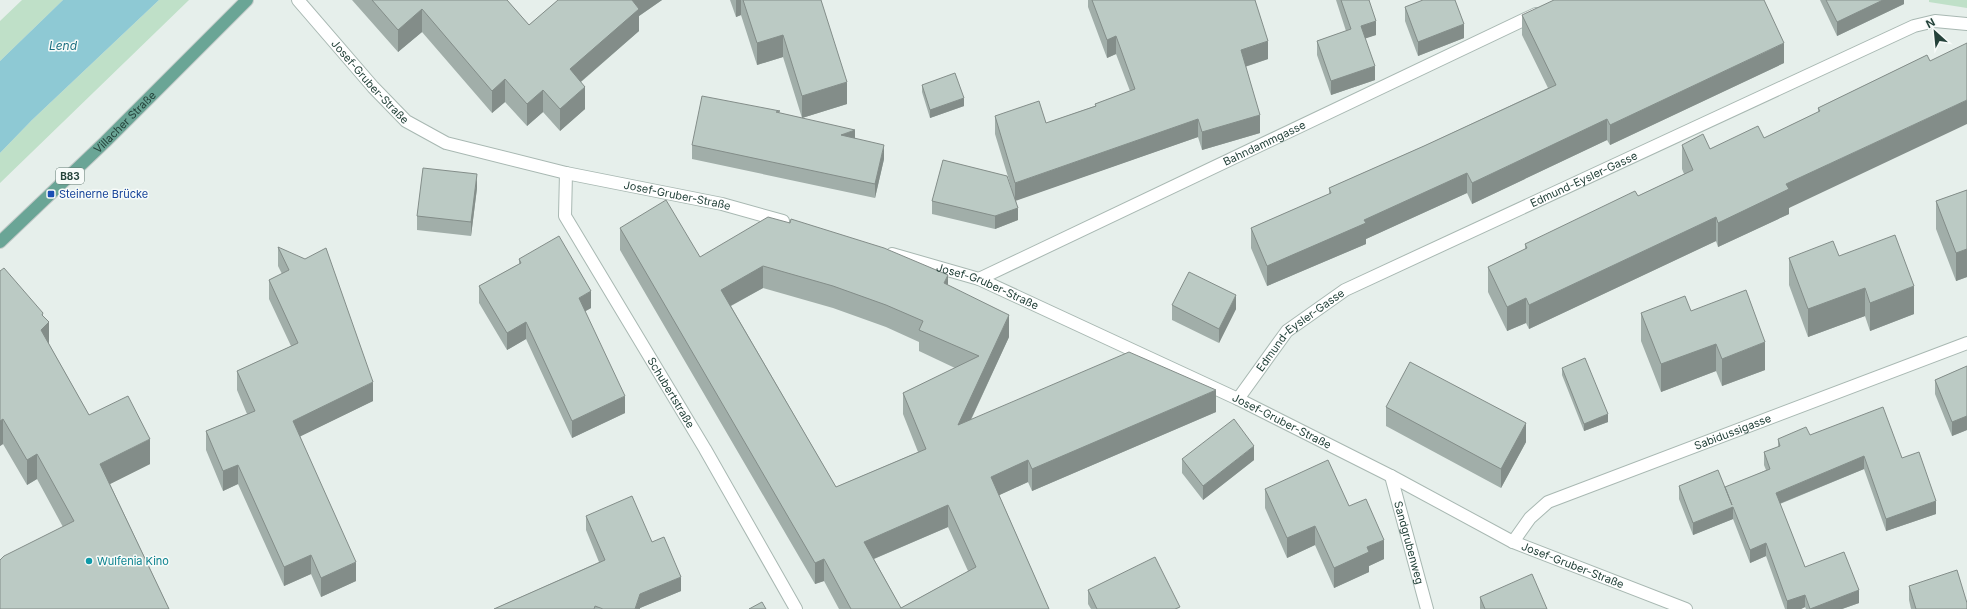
<svg xmlns="http://www.w3.org/2000/svg" width="1967" height="609" viewBox="0 0 1967 609" font-family="Inter,sans-serif">
<style>
.green{fill:#bfe0c8}
.water{fill:#8ec9d4}
.lines{fill:none;stroke-linecap:round;stroke-linejoin:round}
.minor-casing{stroke:#a8b8b2;stroke-width:14}
.major-casing{stroke:#c2cac8;stroke-width:14}
.minor{stroke:#fff;stroke-width:12}
.major{stroke:#6aa596;stroke-width:12}
.wall{fill:#a1aea9;fill-rule:evenodd}
.shaded-wall{fill:#838d89}
.building{fill:#bbcac4;stroke:#838d89;fill-rule:evenodd}
.transit-dot{fill:#1a4fb4;stroke:#f7fbf9;stroke-width:1.5}
.culture-dot{fill:#0f9aa8;stroke:#f7fbf9;stroke-width:1.5}
.labels{text-anchor:middle;stroke-width:3;stroke-linejoin:round;paint-order:stroke}
.shield{fill:#f7fbf9;stroke:#637a73;stroke-width:1}
.shield-label{font-size:10px;font-weight:bold;fill:#24423a}
.street-label{font-size:11px;fill:#24423a;stroke:#f7fbf9}
.transit-label{font-size:11px;fill:#164399;stroke:#f7fbf9;text-anchor:start}
.culture-label{font-size:11px;fill:#0d838f;stroke:#f7fbf9;text-anchor:start}
.water-label{font-size:12px;font-style:italic;fill:#1c6f80;stroke:#f7fbf9}
</style>
<rect width="100%" height="100%" fill="#e6efeb"/>
<path class="green" d="M22,0H63L0,61V21Z
M159,0H189L0,183V153L32,120Z
M1929,0H1967V8L1929,2Z"/>
<path class="water" d="M63,0H159L32,120L0,153V61Z"/>
<g class="lines">
<g class="minor-casing">
<g id="minor">
<path id="s1" d="M298,0L373,87L406,121L446,143L566,173L722,204L783,221"/>
<path id="s2" d="M566,173L565,216L705,449L796,609"/>
<path id="s3" d="M892,254L979,279L1238,399L1391,476L1513,542L1686,609"/>
<path id="s4" d="M979,279L1536,14"/>
<path id="s5" d="M1238,399L1287,331L1345,290L1914,26L1935,21L1967,24"/>
<path id="s6" d="M1391,476L1427,609"/>
<path id="s7" d="M1513,542L1530,518L1548,502L1967,343"/>
</g>
</g>
<g class="major-casing">
<g id="major">
<path id="s8" d="M0,242L105,142L247,0"/>
</g>
</g>
<use href="#minor" class="minor"/>
<use href="#major" class="major"/>
</g>
<path class="wall" d="M352,0H507L529,25L558,0H662L639,16V31L581,82L585,109L560,131L543,112L527,126L505,102L492,113L422,32L398,52Z
M730,0H821L847,104L802,118L855,138L884,159L875,198L692,159V145L780,113L802,118L783,57L757,65L741,15L736,17Z
M1088,0H1255L1268,59L1245,67L1260,133L1202,150L1198,137L1016,200L1018,220L995,229L932,214V201L1012,190L995,134V116L1046,123L1095,106V104L1130,91L1116,54L1107,58L1088,7Z
M1336,0H1369L1376,35L1365,38L1375,80L1331,95L1317,55V41L1346,31Z
M1820,0H1904V4L1837,36Z
M1405,7L1464,38L1418,56L1405,21Z
M1522,15L1784,63L1610,145L1607,140L1472,204L1467,193L1366,239V244L1267,286L1251,248V228L1329,194V188L1424,146L1548,88L1522,35Z
M1927,55L1789,208V214L1718,247L1716,241L1529,329L1526,323L1507,331L1488,292V267L1525,249V244L1638,196L1684,174L1682,169V145L1710,149L1764,138L1818,112V108Z
M922,85L964,106L930,118L922,92Z
M477,188L471,236L417,230V216Z
M1967,190V277L1956,281L1936,229V201Z
M620,228L700,257L948,285L1009,337L971,420L1216,412L1032,491L1028,482L999,495L1049,609H839L824,581L815,584L620,250ZM763,288L833,308L886,327L919,342V351L955,368L903,393V414L918,452L836,487L731,306ZM948,527L968,571L901,608L874,559Z
M278,247L373,401L300,436L356,581L321,597L311,574L284,586L238,484L223,491L206,450V431L247,414L237,390V371L291,346L269,299V280L282,274L278,266Z
M1839,256L1914,314L1870,331L1865,316L1808,337L1789,285V258Z
M519,259L591,308L585,311L625,413L572,438L526,339L507,350L479,303V286L519,264Z
M0,271L43,316L49,344L89,415L150,464L110,484L169,609L63,527L37,479L27,485L3,444L0,446Z
M1172,305L1236,309L1219,343L1172,320Z
M1691,311L1765,370L1722,386L1716,371L1661,392L1641,341V313Z
M1967,366V430L1952,436L1935,394V380Z
M1562,368L1608,422L1584,431L1562,375Z
M1386,407L1526,442L1501,488L1386,426Z
M1810,435L1902,458L1936,514L1886,531L1864,469L1780,504L1805,567L1859,603L1842,609H1806L1805,607L1801,609H1785L1766,556L1750,563L1733,519L1693,535L1679,499V486L1725,489L1766,470L1764,465V452L1778,447V439Z
M1182,459L1254,460L1203,500L1182,473Z
M1265,489L1349,506L1384,559L1369,566V572L1334,588L1315,545L1287,558L1265,508Z
M586,516L652,542L681,591L640,608V609H494L599,562L586,530Z
M1909,586L1967,609H1911L1909,600Z
M1088,590L1180,609H1091L1088,604Z
M1480,597L1547,609H1480Z"/>
<path class="shaded-wall" d="M631,0H662L639,16V31L570,91V69Z
M736,0H741V15L736,17Z
M1883,0H1904V4L1837,36V22Z
M422,9V32L398,52V30Z
M1376,21V35L1361,40V26Z
M1464,24V38L1418,56V42Z
M783,35V57L757,65V43Z
M1116,36V54L1107,58V40Z
M1268,41V59L1241,68V50Z
M1784,43V63L1610,145V125Z
M1375,66V80L1331,95V81Z
M505,79V102L492,113V91Z
M847,82V104L802,118V96Z
M585,87V109L560,131V109Z
M543,90V112L527,126V104Z
M964,98V106L930,118V110Z
M1967,100V124L1789,208V214L1718,247V223L1786,184Z
M1260,115V133L1202,150V132Z
M1198,119V137L1015,201V183Z
M1607,119V140L1472,204V183Z
M855,130V144L841,135Z
M884,145V159L875,198V184Z
M1467,173V193L1366,239V244L1267,286V266L1364,220Z
M477,174V188L471,236V222Z
M1018,208V220L995,229V216Z
M1716,217V241L1529,329V305Z
M1967,249V277L1956,281V253Z
M763,266V288L721,311V290Z
M948,275V297L944,283Z
M1914,286V314L1870,331V303Z
M1865,288V316L1808,337V309Z
M591,291V308L579,315V298Z
M1236,295V309L1219,343V329Z
M1526,298V323L1507,331V307Z
M43,313V328L49,322V347L41,330L42,315Z
M1009,315V337L958,447V425Z
M526,322V339L507,350V333Z
M1765,342V370L1722,386V359Z
M1716,344V371L1661,392V364Z
M373,382V401L293,440V421Z
M1216,390V412L1032,491V469Z
M625,396V413L572,438V421Z
M1608,414V422L1584,431V424Z
M1967,416V430L1952,436V422Z
M3,419V444L0,446V421Z
M1526,423V442L1501,488V469Z
M150,439V464L100,489V464Z
M1254,446V460L1203,500V486Z
M37,454V479L27,485V460Z
M1864,456V469L1776,505V493Z
M1028,460V482L991,499V477Z
M238,465V484L223,491V471Z
M1936,501V514L1886,531V519Z
M948,505V527L864,563V542Z
M1733,507V519L1693,535V523Z
M1315,526V545L1287,558V538Z
M1384,540V559L1369,566V572L1334,588V568L1367,547Z
M1766,543V556L1750,563V550Z
M311,555V574L284,586V567Z
M824,559V581L815,584V563Z
M356,562V581L321,597V578Z
M681,577V591L640,608V609H635L640,594Z
M1859,590V603L1842,609H1810Z
M1805,595V607L1801,609H1787V601Z"/>
<path class="building" d="M372,0H507L529,25L558,0H632L639,9L570,69L585,87L560,109L543,90L527,104L505,79L492,91L422,9L398,30Z
M743,0H821L847,82L802,96L783,35L757,43Z
M1092,0H1255L1268,41L1241,50L1260,115L1202,132L1198,119L1015,183L995,116L1039,101L1046,123L1096,106L1095,104L1135,89L1116,36L1107,40Z
M1341,0H1369L1376,21L1361,26L1375,66L1331,81L1317,41L1351,29Z
M1423,0H1455L1464,24L1418,42L1405,7Z
M1554,0H1764L1784,43L1610,125L1607,119L1472,183L1467,173L1364,220L1366,223L1267,266L1251,228L1331,193L1329,188L1424,146L1556,85L1522,15Z
M1826,0H1883L1837,22Z
M1967,43V100L1786,184L1789,189L1718,223L1716,217L1529,305L1526,298L1507,307L1488,267L1527,248L1525,244L1635,191L1638,196L1693,170L1682,145L1703,134L1710,149L1758,126L1764,138L1820,111L1818,108L1927,55L1930,61Z
M955,73L964,98L930,110L922,85Z
M702,96L780,111L776,112L855,130L841,135L884,145L875,184L692,145Z
M943,160L1007,176L1018,208L995,216L932,201Z
M423,168L477,174L471,222L417,216Z
M1967,190V249L1956,253L1936,201Z
M666,200L700,257L768,217L790,223L791,219L884,248L948,275L944,283L1009,315L958,425L1129,352L1216,390L1032,469L1028,460L991,477L1049,609H851L824,559L815,563L620,228ZM763,266L833,286L886,305L923,321L919,330L979,356L903,393L926,449L836,487L721,290ZM948,505L976,567L901,608L864,542Z
M1895,235L1914,286L1870,303L1865,288L1808,309L1789,258L1833,241L1839,256Z
M559,236L591,291L579,298L625,396L572,421L526,322L507,333L479,286L521,263L519,259Z
M278,247L305,259L326,248L373,382L293,421L356,562L321,578L311,555L284,567L238,465L223,471L206,431L255,411L237,371L298,343L269,280L289,270Z
M4,268L43,313L42,315L49,322L41,330L89,415L128,396L150,439L100,464L169,609H0V560L4,556L74,521L37,454L27,460L3,419L0,421V271Z
M1189,272L1236,295L1219,329L1172,305Z
M1746,290L1765,342L1722,359L1716,344L1661,364L1641,313L1685,296L1691,311Z
M1585,358L1608,414L1584,424L1562,368Z
M1410,362L1526,423L1501,469L1386,407Z
M1967,366V416L1952,422L1935,380Z
M1883,407L1902,458L1919,452L1936,501L1886,519L1864,456L1776,493L1805,567L1844,552L1859,590L1810,609L1805,595L1787,601L1766,543L1750,550L1733,507L1693,523L1679,486L1718,470L1732,505L1725,487L1770,469L1764,452L1780,446L1778,439L1806,427L1810,435Z
M1234,419L1254,446L1203,486L1182,459Z
M1328,460L1349,506L1366,499L1384,540L1367,547L1369,552L1334,568L1315,526L1287,538L1265,489Z
M632,496L652,542L664,537L681,577L640,594L635,609H603L595,606L594,609H494L605,560L586,516Z
M1155,557L1180,607L1175,609H1097L1088,590Z
M1957,570L1967,603V609H1916L1909,586Z
M1532,574L1547,609H1485L1480,597Z
M762,602L766,609H749Z"/>
<rect class="transit-dot" x="47" y="190" width="8" height="8" rx="2"/>
<circle class="culture-dot" cx="89" cy="561" r="4"/>
<g class="labels">
<rect class="shield" x="56" y="168" width="28" height="16" rx="3"/>
<g class="shield-label">
<text x="70" y="180">B83</text>
</g>
<g class="street-label">
<text dy="4" stroke="none"><textPath href="#s1" startOffset="109">Josef-Gruber-Straße</textPath></text>
<text dy="4" stroke="none"><textPath href="#s8" startOffset="173">Villacher Straße</textPath></text>
<text dy="4" stroke="none"><textPath href="#s4" startOffset="316">Bahndammgasse</textPath></text>
<text dy="4" stroke="none"><textPath href="#s5" startOffset="418">Edmund-Eysler-Gasse</textPath></text>
<text dy="4" stroke="none"><textPath href="#s1" startOffset="445">Josef-Gruber-Straße</textPath></text>
<text dy="4" stroke="none"><textPath href="#s3" startOffset="101">Josef-Gruber-Straße</textPath></text>
<text dy="4" stroke="none"><textPath href="#s5" startOffset="94">Edmund-Eysler-Gasse</textPath></text>
<text dy="4" stroke="none"><textPath href="#s2" startOffset="249">Schubertstraße</textPath></text>
<text dy="4" stroke="none"><textPath href="#s3" startOffset="425">Josef-Gruber-Straße</textPath></text>
<text dy="4" stroke="none"><textPath href="#s7" startOffset="251">Sabidussigasse</textPath></text>
<text dy="4" stroke="none"><textPath href="#s6" startOffset="69">Sandgrubenweg</textPath></text>
<text dy="4" stroke="none"><textPath href="#s3" startOffset="750">Josef-Gruber-Straße</textPath></text>
</g>
<g class="transit-label">
<text x="59" y="198">Steinerne Brücke</text>
</g>
<g class="culture-label">
<text x="97" y="565">Wulfenia Kino</text>
</g>
<g class="water-label">
<text x="63" y="50">Lend</text>
</g>
</g>
<g transform="translate(1935 32) rotate(333)" stroke="#f7fbf9" stroke-width="3" paint-order="stroke">
<path d="M0-3L7 15L0 10L-7 15Z" fill="#24423a"/>
<text y="-6" font-size="11" font-weight="bold" text-anchor="middle" fill="#24423a">N</text>
</g>
</svg>
